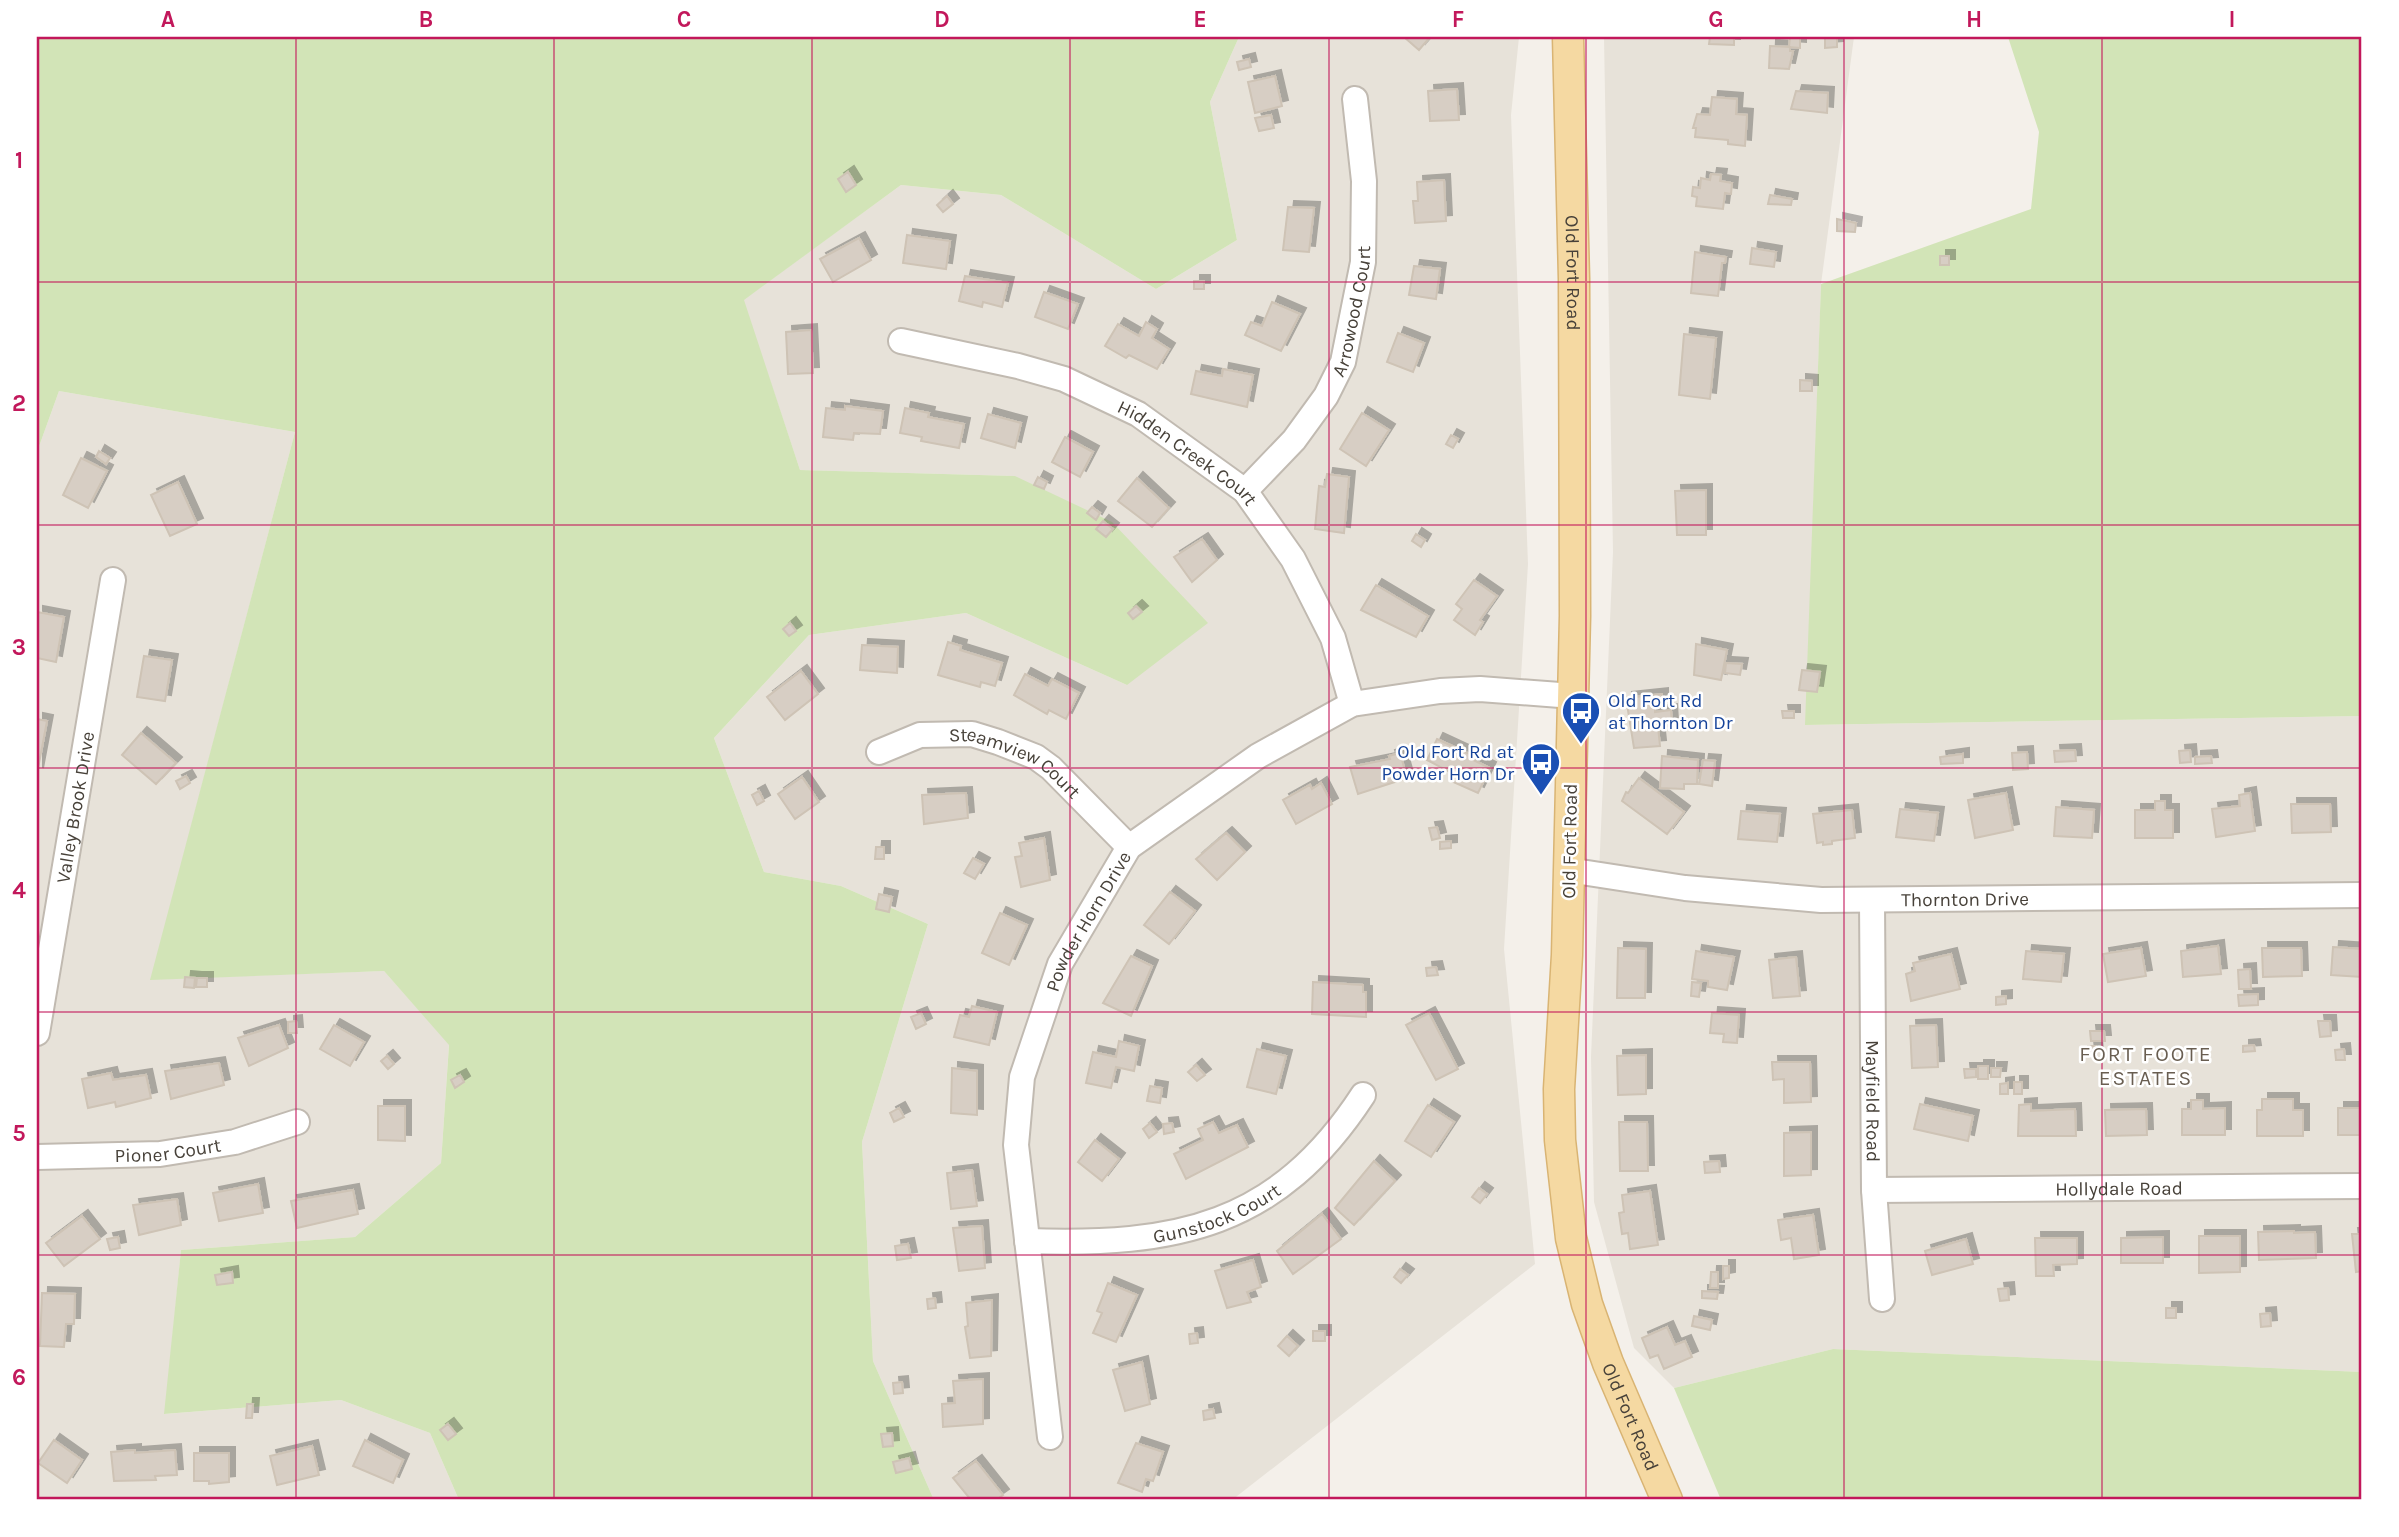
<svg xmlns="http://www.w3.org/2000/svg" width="2399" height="1537" viewBox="0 0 2399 1537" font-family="Karla,sans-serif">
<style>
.residential{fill:#e7e2d9}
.green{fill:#d2e4b7}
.building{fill:#d7cec4;stroke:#cec3b5;stroke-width:2;filter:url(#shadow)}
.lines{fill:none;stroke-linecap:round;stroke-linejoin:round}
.minor-casing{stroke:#c1bab1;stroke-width:28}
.major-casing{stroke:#d9b473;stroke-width:33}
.minor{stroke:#fff;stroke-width:24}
.major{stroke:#f5d9a2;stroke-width:30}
.grid{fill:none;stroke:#c2185b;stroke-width:2;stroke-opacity:0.55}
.labels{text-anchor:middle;stroke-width:5;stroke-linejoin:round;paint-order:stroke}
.street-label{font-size:19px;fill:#474139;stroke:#fff}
.transit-label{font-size:19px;fill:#164399;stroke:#fff;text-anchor:start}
.neighbourhood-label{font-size:21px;letter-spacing:2px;fill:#695e51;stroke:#fff}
.neatline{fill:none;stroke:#c2185b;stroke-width:2.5}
.grid-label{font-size:23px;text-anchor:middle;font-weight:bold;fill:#c2185b}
</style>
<defs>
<filter id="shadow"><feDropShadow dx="6" dy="-6" stdDeviation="0" flood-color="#0004"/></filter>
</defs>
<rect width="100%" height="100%" fill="#f4f0ea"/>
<path class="residential" d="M1239,37H1519L1511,115L1528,564L1504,949L1535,1264L1232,1500H934L873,1361L862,1142L928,924L841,886L764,872L714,738L809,635L966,613L1127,685L1015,476L800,470L743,300L901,185L1001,195L1156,289L1237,240L1210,102Z
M1604,37H1854L1821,284L1806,725L2362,716V1372L1833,1349L1674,1388L1634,1348L1594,1202L1591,1057L1613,552Z
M59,391L295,432L151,979L384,971L449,1044L441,1163L355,1237L181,1250L165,1414L341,1400L430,1433L459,1500H37V452Z"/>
<path class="green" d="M37,37H1239L1210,102L1237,240L1156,289L1001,195L901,185L744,300L800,470L1015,476L1112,522L1208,623L1127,685L966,613L809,635L714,738L764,872L841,886L928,924L862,1142L873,1361L934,1500H459L430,1433L341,1400L164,1414L181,1250L355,1237L441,1163L449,1045L384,971L150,980L295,432L59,391L37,452Z
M2008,37H2362V716L1805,725L1821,284L2031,209L2039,132Z
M1833,1349L2362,1372V1500H1721L1674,1388Z"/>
<path class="building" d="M1404,37H1430L1419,50Z
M1710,37H1734V45L1709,44Z
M1790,37L1800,38V48L1789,47Z
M1825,37H1837V47L1825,48Z
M1770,46L1790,47V51H1793L1789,69L1769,68Z
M1249,59L1251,67L1239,70L1237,62Z
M1275,76L1282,106L1255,113L1248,82Z
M1457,89L1459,120L1430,121L1428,91Z
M1796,91L1828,93L1827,113L1791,109Z
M1712,97L1737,99L1736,114L1747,115L1745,146L1728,144V140L1695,137L1696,128H1693L1697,114L1710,115Z
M1271,115L1274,128L1259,131L1255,118Z
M848,172L856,185L846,192L838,179Z
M1711,174L1721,175L1720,181L1732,183L1731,194L1725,193L1723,209L1696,206L1697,197L1692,196L1693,187L1700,188L1701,178L1710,180Z
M1444,180L1446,221L1415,223L1413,201H1418L1417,182Z
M1770,195L1792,199L1791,205L1768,204Z
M947,196L953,204L943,212L937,205Z
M1288,207L1314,208L1309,252L1283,250Z
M1837,219L1856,223L1855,232L1837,231Z
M907,235L950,241L946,269L903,263Z
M859,238L871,260L833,282L820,259Z
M1752,248L1776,252L1774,267L1750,264Z
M1695,252L1726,257L1725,263H1722L1718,296L1691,293Z
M1940,256H1949V265H1940Z
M1414,266L1440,269L1436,299L1409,295Z
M965,276L1008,283L1002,307L983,302L982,307L959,301Z
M1194,281H1204V289H1194Z
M1044,292L1078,304L1068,329L1035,317Z
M1272,302L1300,314L1281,351L1245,335L1251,322L1262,326Z
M1146,322L1157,329L1152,338L1169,349L1157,369L1129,355L1126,358L1105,346L1118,324L1139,336Z
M811,330L813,373L788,374L786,332Z
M1398,333L1424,343L1413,372L1387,362Z
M1684,334L1716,338L1710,399L1679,395Z
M1223,369L1253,375L1247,407L1191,394L1196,371L1222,376Z
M1800,380L1812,381V391H1800Z
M845,406L883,411L880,434L854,433L853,440L823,437L826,408L845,410Z
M905,408L929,413L928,417L964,424L959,448L921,441L922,437L900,433Z
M1362,413L1389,430L1366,466L1340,449Z
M988,414L1021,423L1015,448L981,438Z
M1451,435L1458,439L1453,448L1446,444Z
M1065,437L1093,452L1080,477L1052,462Z
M99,451L110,458L106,464L96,457Z
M81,458L107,471L88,508L63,495Z
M1327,474L1349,477L1344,533L1315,529L1319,486L1325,487Z
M1038,477L1047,482L1044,489L1034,485Z
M1137,478L1169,508L1152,527L1118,501Z
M178,482L197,524L170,536L151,495Z
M1706,490V535H1677L1675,491Z
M1092,507L1100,513L1096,520L1087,513Z
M1103,521L1113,529L1106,537L1096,529Z
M1416,534L1425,540L1421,547L1412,541Z
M1202,539L1217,560L1192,582L1174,557Z
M1474,580L1497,596L1480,620L1483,622L1475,635L1454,620L1462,609L1456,604Z
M1376,585L1428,616L1416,637L1361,610Z
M1136,606L1142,612L1133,619L1128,613Z
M37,612L64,617L56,662L37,658Z
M790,623L796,631L789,636L783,629Z
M948,642L961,646L960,650L1002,663L995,686L981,682L980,687L938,675Z
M1696,644L1727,650L1721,680L1694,675Z
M862,645L898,647L897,673L860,670Z
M144,656L172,660L165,701L137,697Z
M1726,663L1742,664L1740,675L1725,673Z
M1802,670L1820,672L1817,692L1799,690Z
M801,671L818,694L785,720L767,697Z
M1025,674L1048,686L1052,679L1079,693L1066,719L1049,710L1047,714L1014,695Z
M1662,694V704L1655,705V712L1671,710L1672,726L1658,727L1660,746L1634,748L1626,698Z
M1782,711H1794V718H1783Z
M37,719L47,721L37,774Z
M141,733L176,763L156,784L122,755Z
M1437,739L1474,756L1473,760L1490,768L1478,793L1451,781L1454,774L1427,760Z
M2075,750L2076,761L2055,762L2054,751Z
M2190,750L2191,762L2180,763L2179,751Z
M2027,752L2028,769L2013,770L2012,753Z
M1400,753L1407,778L1358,794L1350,767L1390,759L1389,756Z
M1963,754V763L1941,764L1940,757Z
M1662,756L1698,760L1697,784H1684V789L1660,788Z
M2211,756L2212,763L2195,764V757Z
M1703,760L1715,761L1712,786L1699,784Z
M186,776L190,783L180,789L176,781Z
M802,777L819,802L795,819L778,794Z
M1639,778L1684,812L1667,834L1622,801L1626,792L1628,793Z
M1321,783L1332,804L1296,824L1283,800L1310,785L1312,789Z
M759,791L764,801L757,805L752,795Z
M966,793L968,818L924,824L922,795Z
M2006,793L2013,830L1975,838L1968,800Z
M2250,793L2255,831L2216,837L2212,809L2240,806L2239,795Z
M2155,801H2165V810H2173V838H2135V810H2155Z
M2291,804H2330L2331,832L2292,833Z
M2056,807L2094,810L2092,838L2054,836Z
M1900,809L1938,813L1934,841L1896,837Z
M1852,810L1855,838L1832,841V844L1823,845V842L1817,843L1813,814Z
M1741,811L1780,814L1777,842L1738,839Z
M1437,827L1440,838L1432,840L1429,828Z
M1226,833L1245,852L1217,880L1196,859Z
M1044,838L1050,880L1021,887L1015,857L1022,856L1019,843Z
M1451,841V848L1440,849V842Z
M876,847H884V859H875Z
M973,858L984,864L975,879L964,873Z
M1170,892L1195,911L1169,944L1144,925Z
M879,894L892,897L889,912L876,909Z
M1000,913L1027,925L1009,965L982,953Z
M2218,946L2221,974L2183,977L2181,951Z
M2333,947L2362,949V977L2331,975Z
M1618,948L1646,949L1645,998H1617Z
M2141,948L2146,976L2108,982L2103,954Z
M2262,948H2301L2302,976L2263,977Z
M1696,951L1734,957L1727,990L1708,987V981L1692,979Z
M2026,951L2064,954L2061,982L2023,979Z
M1951,954L1960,989L1911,1001L1906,974L1915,971L1913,963Z
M1131,956L1152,966L1131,1016L1103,1003Z
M1796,957L1800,996L1773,998L1769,960Z
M1436,967L1438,975L1427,976L1426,968Z
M2250,969L2251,989H2239L2238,970Z
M185,977L195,978L194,988L184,987Z
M197,978H207V987H196Z
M1313,982L1363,985V992H1366V1017L1312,1014Z
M1692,982L1701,983L1699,997L1691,996Z
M2258,994V1005L2239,1006L2238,995Z
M2006,996V1004L1996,1005V997Z
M972,1006L997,1012L989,1045L954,1037L960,1015L969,1017Z
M921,1013L926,1024L916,1029L911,1017Z
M1429,1013L1458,1069L1436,1080L1406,1025Z
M1712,1013L1739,1015L1737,1043L1723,1042L1724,1034L1710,1033Z
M296,1021L297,1033H288V1022Z
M2318,1021H2330L2331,1036L2320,1037Z
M279,1025L288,1048L249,1066L238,1038Z
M334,1025L364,1042L350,1066L320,1049Z
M1936,1025L1938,1067L1912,1068L1910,1026Z
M2090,1031H2104L2105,1041H2091Z
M1119,1041L1139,1046L1134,1071L1116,1067L1111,1088L1086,1083L1093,1052L1116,1057Z
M2254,1045L2255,1051L2243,1052V1046Z
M2088,1046H2096L2097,1055L2089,1056Z
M1257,1049L1286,1056L1276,1094L1247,1087Z
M2344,1049L2345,1060H2336L2335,1050Z
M1646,1055V1094L1618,1095L1617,1056Z
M387,1056L394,1064L388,1069L381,1061Z
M1772,1062H1810L1811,1102L1784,1103V1079L1773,1080Z
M219,1063L224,1085L171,1099L165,1071Z
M1196,1065L1205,1075L1197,1081L1188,1072Z
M1978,1066H1988V1079H1978Z
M952,1068L977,1071V1115L951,1113Z
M1991,1068H2001L2000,1077H1991Z
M1964,1069H1976V1077L1965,1078Z
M111,1073L113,1080L146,1075L151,1098L116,1107L115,1102L88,1108L82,1079Z
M460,1075L464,1082L455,1088L451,1080Z
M2014,1082H2022V1094H2014Z
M2008,1083V1094H2000V1084Z
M1150,1086L1162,1088L1160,1103L1147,1101Z
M2262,1099H2293V1110H2303V1136H2257V1110H2262Z
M2191,1100H2203V1109L2225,1108V1135H2182V1109H2191Z
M1920,1104L1973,1116L1968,1141L1914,1129Z
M2031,1104V1111L2075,1109L2076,1136H2018L2019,1105Z
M1428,1105L1454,1122L1431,1157L1405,1141Z
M378,1106H405V1141L378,1140Z
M899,1108L904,1117L894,1122L890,1113Z
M2338,1108H2362V1135H2338Z
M2146,1109L2147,1135L2106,1136L2105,1110Z
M1213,1122L1219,1133L1237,1125L1248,1147L1186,1179L1174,1154L1203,1140L1198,1129Z
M1619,1122H1647L1648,1171H1620Z
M1150,1123L1157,1132L1149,1138L1143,1129Z
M1172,1123L1174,1132L1164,1134L1163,1124Z
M1811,1132V1175L1784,1176V1133Z
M1095,1140L1119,1159L1102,1181L1078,1162Z
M1374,1161L1395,1181L1354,1225L1335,1208Z
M1719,1161L1720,1172L1705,1173L1704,1162Z
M972,1170L977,1206L951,1209L947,1173Z
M258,1184L263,1213L219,1221L213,1193Z
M1479,1188L1487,1194L1480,1203L1472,1197Z
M353,1190L358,1214L297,1228L291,1201Z
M1650,1191L1658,1245L1630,1249L1628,1233L1622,1234L1619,1213L1624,1212L1622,1195Z
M177,1199L181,1225L139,1235L133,1205Z
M1322,1214L1341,1239L1293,1274L1277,1251Z
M1813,1215L1819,1255L1794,1259L1791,1238L1781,1240L1778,1220Z
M82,1216L100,1239L64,1266L46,1243Z
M982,1226L985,1268L959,1271L953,1228Z
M2294,1231V1233L2315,1232L2316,1258L2259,1260L2258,1232Z
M2352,1234H2362V1271L2356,1272Z
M2199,1236H2240V1272L2199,1273Z
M118,1237L120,1248L110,1250L107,1239Z
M2163,1237V1263H2121V1238Z
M2035,1238H2077V1264L2053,1265L2054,1276H2036Z
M1966,1239L1973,1264L1932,1275L1925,1251Z
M908,1244L911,1258L897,1260L895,1246Z
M1253,1260L1261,1287L1247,1292L1251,1302L1227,1308L1215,1271Z
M1723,1266H1729V1278L1723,1279Z
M1400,1269L1408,1275L1401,1283L1394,1277Z
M232,1272L233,1283L217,1285L215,1275Z
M1711,1272H1718V1288H1710Z
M1108,1283L1137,1295L1116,1342L1093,1333L1102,1313L1097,1311Z
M2008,1288L2009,1300L2000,1301L1998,1289Z
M1702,1291L1718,1292L1717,1299L1702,1298Z
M42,1293L75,1294L74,1324H66L64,1347L40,1346Z
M935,1298L936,1308L928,1309L927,1299Z
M992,1300L991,1356L970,1358L965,1327L968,1326L966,1303Z
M2166,1308H2176V1318H2166Z
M2270,1313L2271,1326L2261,1327L2260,1314Z
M1694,1316L1712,1320L1710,1330L1692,1326Z
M1667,1327L1675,1345L1685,1341L1692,1357L1664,1369L1658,1355L1650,1358L1642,1338Z
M1313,1331H1325V1341H1313Z
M1197,1333L1198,1343L1190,1344L1189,1334Z
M1287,1336L1298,1346L1289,1356L1278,1346Z
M1142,1362L1150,1404L1125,1411L1113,1370Z
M983,1379V1424L943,1427L942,1404L955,1403L953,1381Z
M902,1382L903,1393L894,1394L893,1383Z
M247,1404H253L252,1418H246Z
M1213,1409L1215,1418L1204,1420L1203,1411Z
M448,1424L456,1434L448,1440L440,1430Z
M892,1433L893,1446L883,1447L881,1434Z
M54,1440L82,1460L67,1483L38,1463Z
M365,1440L403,1460L393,1483L353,1466Z
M1136,1443L1163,1452L1153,1481L1146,1479L1142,1492L1118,1483Z
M312,1446L319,1475L277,1485L270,1456Z
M135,1450V1453L175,1450L177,1475L155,1476L156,1480L114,1481L111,1452Z
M194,1453H229V1482L209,1484V1481H194Z
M909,1458L912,1469L896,1473L893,1462Z
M976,1461L1003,1495L996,1500H971L953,1478Z"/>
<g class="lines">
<g class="minor-casing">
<g id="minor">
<path id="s1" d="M901,341L1018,366L1064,379L1138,414L1245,491L1293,559L1333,638L1352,704"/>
<path id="s2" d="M1245,491L1294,440L1326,396L1343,362L1363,262L1364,181L1355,99"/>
<path id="s3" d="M879,752L920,735L972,734L998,742L1036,757L1051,768L1129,847"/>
<path id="s4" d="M1568,870L1685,888L1821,900L2362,895"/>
<path id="s5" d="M1872,901L1874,1190L1882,1299"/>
<path id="s6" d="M37,1033L113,580"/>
<path id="s7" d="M37,1157L160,1154L235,1142L297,1122"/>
<path id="s8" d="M1874,1190L2362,1186"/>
<path id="s9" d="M1027,1241C1176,1246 1277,1227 1363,1095"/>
<path id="s10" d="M1050,1437L1016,1145L1022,1077L1060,964L1129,847L1258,756L1352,704L1440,691L1480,689L1573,696"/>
</g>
</g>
<g class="major-casing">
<g id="major">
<path id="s11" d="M1568,37L1574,279L1575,616L1567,955L1559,1089L1560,1140L1571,1238L1587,1304L1608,1363L1667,1500"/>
</g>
</g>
<use href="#minor" class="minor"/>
<use href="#major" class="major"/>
</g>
<path class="grid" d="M296,37V1500M554,37V1500M812,37V1500M1070,37V1500M1329,37V1500M1586,37V1500M1844,37V1500M2102,37V1500M37,282H2362M37,525H2362M37,768H2362M37,1012H2362M37,1255H2362"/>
<defs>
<g id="bus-pin" transform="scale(2.0125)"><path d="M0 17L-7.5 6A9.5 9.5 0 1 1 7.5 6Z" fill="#1a4fb4" stroke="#fff"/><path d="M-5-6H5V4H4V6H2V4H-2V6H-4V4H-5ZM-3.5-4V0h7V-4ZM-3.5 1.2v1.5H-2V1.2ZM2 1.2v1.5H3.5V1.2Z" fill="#fff"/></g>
</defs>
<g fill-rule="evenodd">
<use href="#bus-pin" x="1581" y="711"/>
<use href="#bus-pin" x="1541" y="762"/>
</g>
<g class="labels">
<g class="street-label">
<text dy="7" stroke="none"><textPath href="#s11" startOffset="236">Old Fort Road</textPath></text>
<text dy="7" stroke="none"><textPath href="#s2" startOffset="215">Arrowood Court</textPath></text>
<text dy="7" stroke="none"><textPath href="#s1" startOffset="312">Hidden Creek Court</textPath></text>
<text dy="7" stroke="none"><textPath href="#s3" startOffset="147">Steamview Court</textPath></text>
<text dy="7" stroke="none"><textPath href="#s6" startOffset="229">Valley Brook Drive</textPath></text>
<text transform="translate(1569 841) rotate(-89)" y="7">Old Fort Road</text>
<text dy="7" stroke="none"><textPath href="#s4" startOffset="399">Thornton Drive</textPath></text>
<text dy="7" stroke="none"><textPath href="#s10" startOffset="532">Powder Horn Drive</textPath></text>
<text dy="7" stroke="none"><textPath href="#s5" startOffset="200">Mayfield Road</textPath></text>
<text dy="7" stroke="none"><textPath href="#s7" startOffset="131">Pioner Court</textPath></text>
<text dy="7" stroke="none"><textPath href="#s8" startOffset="245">Hollydale Road</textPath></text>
<text dy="7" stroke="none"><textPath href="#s9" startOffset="194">Gunstock Court</textPath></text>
<text dy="7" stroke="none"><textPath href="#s11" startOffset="1391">Old Fort Road</textPath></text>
</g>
<g class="transit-label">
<text x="1608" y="707">Old Fort Rd<tspan x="1608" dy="22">at Thornton Dr</tspan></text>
<text x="1514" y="758" text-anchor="end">Old Fort Rd at<tspan x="1514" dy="22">Powder Horn Dr</tspan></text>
</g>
<g class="neighbourhood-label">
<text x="2146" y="1061">FORT FOOTE<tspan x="2146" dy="24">ESTATES</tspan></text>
</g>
</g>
<rect width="2399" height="1537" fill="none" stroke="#ffffff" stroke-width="77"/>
<rect x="38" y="38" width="2322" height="1460" class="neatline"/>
<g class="grid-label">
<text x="168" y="27">A</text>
<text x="426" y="27">B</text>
<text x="684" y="27">C</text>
<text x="942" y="27">D</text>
<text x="1200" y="27">E</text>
<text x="1458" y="27">F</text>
<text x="1716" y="27">G</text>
<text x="1974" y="27">H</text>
<text x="2232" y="27">I</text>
<text x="19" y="168">1</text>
<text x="19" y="411">2</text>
<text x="19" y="655">3</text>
<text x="19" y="898">4</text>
<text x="19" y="1141">5</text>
<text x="19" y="1385">6</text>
</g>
</svg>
